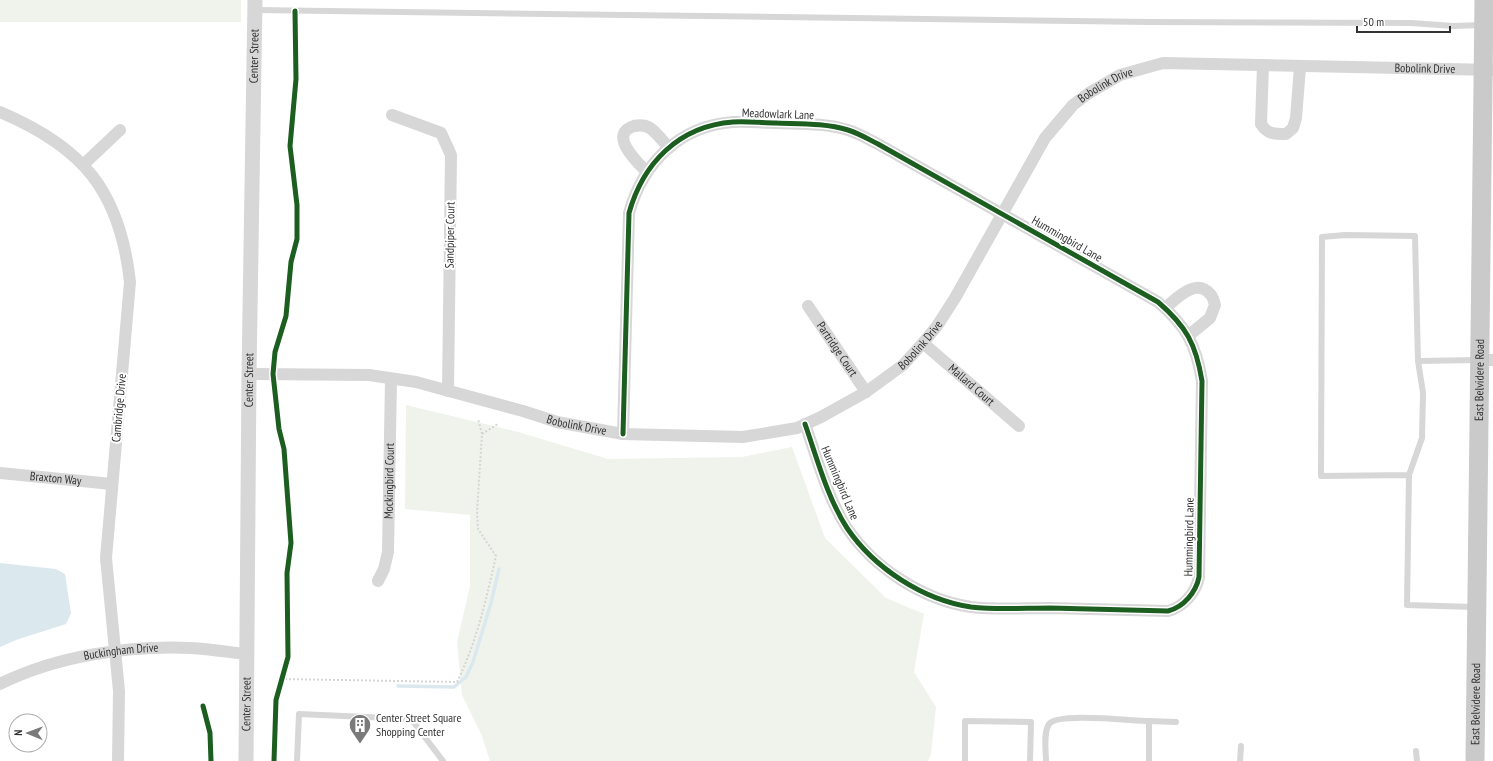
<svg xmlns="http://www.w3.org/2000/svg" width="1493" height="761" viewBox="0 0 1493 761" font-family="'PT Sans Narrow',sans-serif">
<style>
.green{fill:#f0f3ec}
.water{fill:#dbe9ef}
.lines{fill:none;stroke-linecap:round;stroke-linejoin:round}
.stream{stroke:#dbe9ef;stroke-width:3.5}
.path{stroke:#d5d5d5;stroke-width:2;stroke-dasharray:2 2;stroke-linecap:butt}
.service{stroke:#d7d7d7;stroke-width:6}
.minor{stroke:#d7d7d7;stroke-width:12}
.tertiary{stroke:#d7d7d7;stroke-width:15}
.primary{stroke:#cacaca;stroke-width:19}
.cycleway-casing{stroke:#fff;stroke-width:8}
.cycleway{stroke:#1b5e20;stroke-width:5}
.labels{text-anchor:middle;stroke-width:4;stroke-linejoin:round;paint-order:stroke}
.street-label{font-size:12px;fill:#333;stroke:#fff}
.poi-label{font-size:12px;fill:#333;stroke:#fff;text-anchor:start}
</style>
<rect width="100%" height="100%" fill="#fff"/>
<path class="green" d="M0,0H241V22H0Z
M406,405L518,432L608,459L742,457L792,447L825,538L886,598L924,614L914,672L936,707L931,754L928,761H490L482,736L462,695L457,642L470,586V515L405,509Z"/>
<path class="water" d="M0,563L56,569L65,574L71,613L66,624L16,640L0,647Z"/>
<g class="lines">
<path class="stream" d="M398,686L454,687L466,677L473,662L491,603L499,569"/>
<path class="path" d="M482,434L498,424
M281,679L457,682C477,641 486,600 496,556L478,529L477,512L482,434L478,419"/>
<path class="service" d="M256,10L1149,22L1411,23L1453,26L1482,25
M1409,475L1321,476L1322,237L1345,235L1415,236L1418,361
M1474,607L1407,605L1409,475L1422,438L1423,393L1418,361L1478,360
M1149,721L1176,722
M1416,751L1417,761
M297,761L299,714L411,719L443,761
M965,761V721L1031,722L1030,761
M1046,761C1046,751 1043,733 1049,724C1058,712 1132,721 1149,721V761
M1240,761L1241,746"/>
<g class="minor">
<path d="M1263,65L1261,124C1267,134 1274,134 1286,134L1293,128L1296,118L1300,67"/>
<path d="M0,112C83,147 120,191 130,282L106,558L119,691L118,761"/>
<path d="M392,115L441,133L451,155L448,391"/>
<path d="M83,165L120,130"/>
<path d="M647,172C638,163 607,134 634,126C639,125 645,125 650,128C657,133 663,141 669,148"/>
<path id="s1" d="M808,306L866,392"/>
<path d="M1165,308C1176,299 1196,277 1210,294C1213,296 1214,302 1215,305L1210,318L1188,336"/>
<path id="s2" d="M923,343L1019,426"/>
<path d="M1480,360H1493"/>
<path id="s3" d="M249,374L369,375L416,382L523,411L557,422L623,434L743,437L797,428L821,417L866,392L903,365L923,343L937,326L955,298L1045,138L1073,105L1089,93L1120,75L1163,63L1493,70"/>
<path d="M623,434L629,213C643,163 679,126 733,122C747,121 762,123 776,123C800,124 825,123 848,130C858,133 868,139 878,144L1158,302C1186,326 1196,344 1202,381L1199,577C1196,592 1184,607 1168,611C1129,610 1089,609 1050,608C1024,608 997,610 971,607C923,600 874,568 847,528C827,497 817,458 805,424"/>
<path id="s4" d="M0,473L112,484"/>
<path id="s5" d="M378,581L384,569L388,552L391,379"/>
<path id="s6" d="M0,684C56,656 129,645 191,648C209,649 228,652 246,654"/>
</g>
<path class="tertiary" id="s7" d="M246,761L249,374L255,0"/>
<path class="primary" id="s8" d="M1475,761L1484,0"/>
<g class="cycleway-casing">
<path id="cycleway" d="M623,434L629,213C643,163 679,126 733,122C747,121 762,123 776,123C800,124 825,123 848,130C858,133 868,139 878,144L1158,302C1186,326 1196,344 1202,381L1199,577C1196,592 1184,607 1168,611C1129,610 1089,609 1050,608C1024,608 997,610 971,607C923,600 874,568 847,528C827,497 817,458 805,424
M203,706L210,733L211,761
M274,761L276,700L288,657L287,573L291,543L284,449L279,429L273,374L275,352L286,316L291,262L297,239V205L290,146L296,79L295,11"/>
</g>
<use href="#cycleway" class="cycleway"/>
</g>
<defs>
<g id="building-pin" transform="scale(1.15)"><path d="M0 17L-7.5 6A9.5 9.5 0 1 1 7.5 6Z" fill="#7a7a7a" stroke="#fff"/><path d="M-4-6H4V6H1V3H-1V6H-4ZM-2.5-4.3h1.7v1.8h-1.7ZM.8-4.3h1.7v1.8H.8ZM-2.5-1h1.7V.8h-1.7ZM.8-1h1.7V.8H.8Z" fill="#fff"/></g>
</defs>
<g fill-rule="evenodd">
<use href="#building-pin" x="360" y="725"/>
</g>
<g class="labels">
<g class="street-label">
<text dy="4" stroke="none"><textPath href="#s7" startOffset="705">Center Street</textPath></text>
<text dy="4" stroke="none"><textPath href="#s3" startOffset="1354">Bobolink Drive</textPath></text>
<text dy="4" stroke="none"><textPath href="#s3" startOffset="1030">Bobolink Drive</textPath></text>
<text transform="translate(778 114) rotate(2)" y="4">Meadowlark Lane</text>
<text transform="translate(450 235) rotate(-89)" y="4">Sandpiper Court</text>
<text transform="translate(1067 239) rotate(30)" y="4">Hummingbird Lane</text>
<text dy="4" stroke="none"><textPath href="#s3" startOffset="706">Bobolink Drive</textPath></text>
<text dy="4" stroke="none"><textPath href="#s1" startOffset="52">Partridge Court</textPath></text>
<text dy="4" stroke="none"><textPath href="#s7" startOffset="381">Center Street</textPath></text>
<text dy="4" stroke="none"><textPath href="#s8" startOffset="381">East Belvidere Road</textPath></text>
<text dy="4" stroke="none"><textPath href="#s2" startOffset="64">Mallard Court</textPath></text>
<text transform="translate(119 408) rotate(-85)" y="4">Cambridge Drive</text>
<text dy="4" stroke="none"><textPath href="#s3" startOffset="334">Bobolink Drive</textPath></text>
<text dy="4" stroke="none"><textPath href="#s4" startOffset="56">Braxton Way</textPath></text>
<text dy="4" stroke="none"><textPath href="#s5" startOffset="102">Mockingbird Court</textPath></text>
<text transform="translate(840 483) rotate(67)" y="4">Hummingbird Lane</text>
<text transform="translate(1189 537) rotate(-89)" y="4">Hummingbird Lane</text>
<text dy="4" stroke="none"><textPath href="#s6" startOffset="126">Buckingham Drive</textPath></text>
<text dy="4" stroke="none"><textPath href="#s7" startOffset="57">Center Street</textPath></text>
<text dy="4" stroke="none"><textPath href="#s8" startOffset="57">East Belvidere Road</textPath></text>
</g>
<g class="poi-label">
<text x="376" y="722">Center Street Square<tspan x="376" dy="14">Shopping Center</tspan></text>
</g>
</g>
<g transform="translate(28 733) rotate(271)"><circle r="19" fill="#ffffff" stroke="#adadad"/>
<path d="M0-3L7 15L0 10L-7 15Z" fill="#7a7a7a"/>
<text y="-6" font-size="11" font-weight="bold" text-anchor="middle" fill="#333333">N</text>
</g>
<path d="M1357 26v6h93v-6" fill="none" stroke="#333333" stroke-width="2"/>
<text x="1363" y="26" font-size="12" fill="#333333" stroke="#ffffff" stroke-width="3" paint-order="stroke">50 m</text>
</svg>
